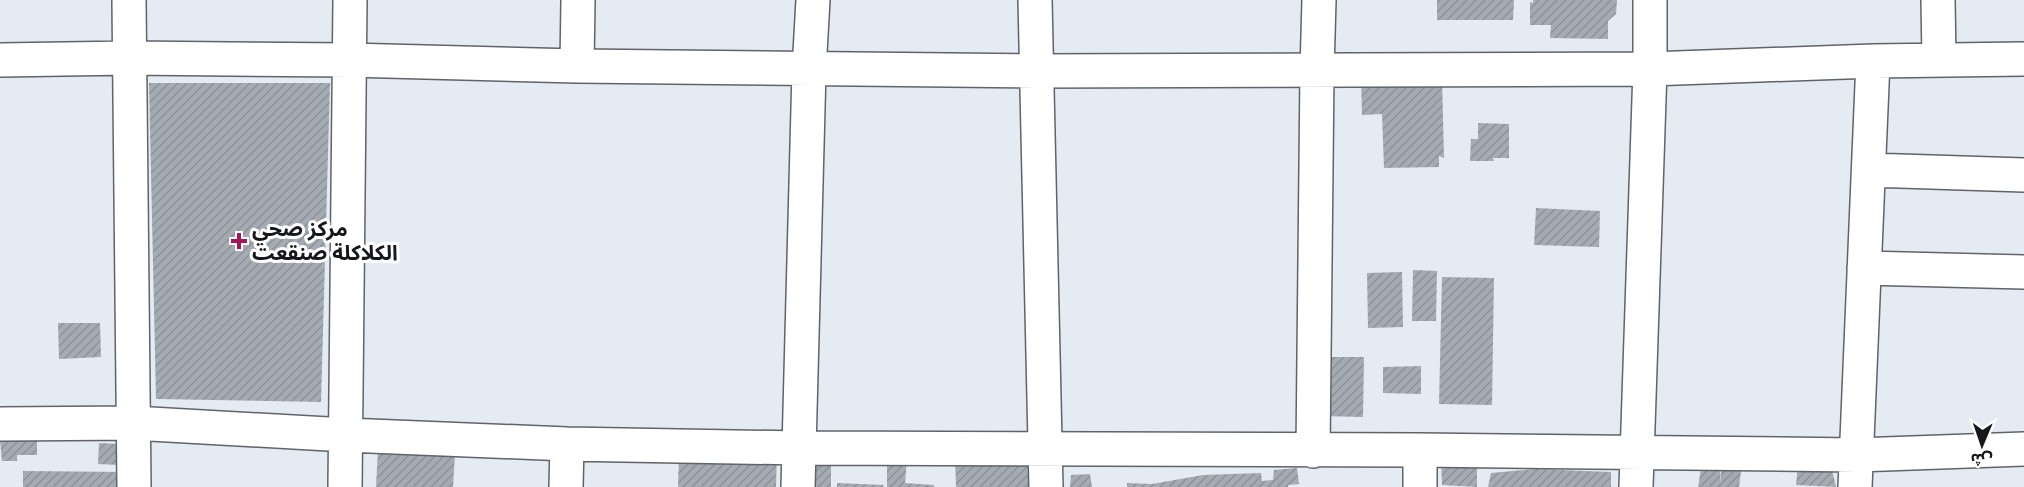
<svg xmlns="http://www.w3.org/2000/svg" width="2024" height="487" viewBox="0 0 2024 487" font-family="Raleway,'Noto Sans Arabic',sans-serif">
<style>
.building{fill:url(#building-hatch)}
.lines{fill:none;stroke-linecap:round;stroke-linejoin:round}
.minor-casing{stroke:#5e646a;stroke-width:36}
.minor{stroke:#fff;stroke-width:33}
.poi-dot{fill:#a3165c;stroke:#fff;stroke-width:2}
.labels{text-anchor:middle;stroke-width:6;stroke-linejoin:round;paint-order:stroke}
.poi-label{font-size:21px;font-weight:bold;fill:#15171a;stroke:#fff;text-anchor:start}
</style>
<defs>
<pattern id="building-hatch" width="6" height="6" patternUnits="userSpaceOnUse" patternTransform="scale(1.5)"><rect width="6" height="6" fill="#a5abb2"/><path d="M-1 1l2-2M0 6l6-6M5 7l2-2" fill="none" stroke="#8d9298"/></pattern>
</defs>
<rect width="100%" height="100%" fill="#e4ebf2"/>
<path class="building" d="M1437,0H1514L1513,20H1437Z
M1533,0H1617L1616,14L1608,21V39L1550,38L1551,25H1530V2L1533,3Z
M1442,77L1444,158L1439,156V167L1384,168L1382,114L1362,115L1361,79Z
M149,83H330L321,402L156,399Z
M1478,123L1509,124V158H1493L1494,161H1470L1471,139H1478Z
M1536,208L1600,211L1599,247L1534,245Z
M1413,270L1437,271L1436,321H1412Z
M1402,272L1403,327L1368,328L1367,273Z
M1442,277L1494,278L1492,405L1439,404Z
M58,323H100L101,357L59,359Z
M1322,357H1364L1363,417L1321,416Z
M1421,366V394L1383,393V367Z
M0,440H37V455H17V461H2Z
M99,443L119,444V465L98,464Z
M378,449L455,453L453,487H376Z
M679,452L777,454L776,487H678Z
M806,455H831V487H806Z
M1441,457L1477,458V487L1442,485Z
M887,458L907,459L905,483L934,485V487H887Z
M955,458L1028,459V487H956Z
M1798,464L1832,470L1836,487L1796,485Z
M1297,468L1299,484L1288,485V487H1127V483L1152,484L1203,475L1261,473L1262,481L1273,480L1274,470Z
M1701,468H1720V484L1721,470L1741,471L1739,487H1698Z
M1535,469L1611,472V487H1488L1491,473Z
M23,471L125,472V487H23Z
M1090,474L1092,487H1070L1071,475Z
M837,483L884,485L883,487H837Z"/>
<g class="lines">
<g class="minor-casing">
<path id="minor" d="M129,0L134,487
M1035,0L1046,487
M1938,0L1939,60
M0,60L129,58L349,60L577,66L1036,71L1650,69L1873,61L2024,59
M577,66L578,0
M1869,170L2024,175
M1864,268L2024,272
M0,424L133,423L346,435L567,444L800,448L1420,450L1857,455L2024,449
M1420,450V487
M1313,451L1317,71L1319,0
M345,487L350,0
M566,487L567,444
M798,487L809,70L813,0
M1636,487L1650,69V0
M1855,487L1873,61"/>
</g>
<use href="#minor" class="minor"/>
</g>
<path class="poi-dot" d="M236 232h6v6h6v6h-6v6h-6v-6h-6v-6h6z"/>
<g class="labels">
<g class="poi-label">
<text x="252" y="236">مركز صحي<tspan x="252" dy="24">الكلاكلة صنقعت</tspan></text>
</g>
</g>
<g transform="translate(1982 445) rotate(182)" stroke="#ffffff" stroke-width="4.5" paint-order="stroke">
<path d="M0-4.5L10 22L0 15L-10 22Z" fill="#15171a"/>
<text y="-9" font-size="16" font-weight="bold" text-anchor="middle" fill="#15171a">ش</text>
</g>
</svg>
